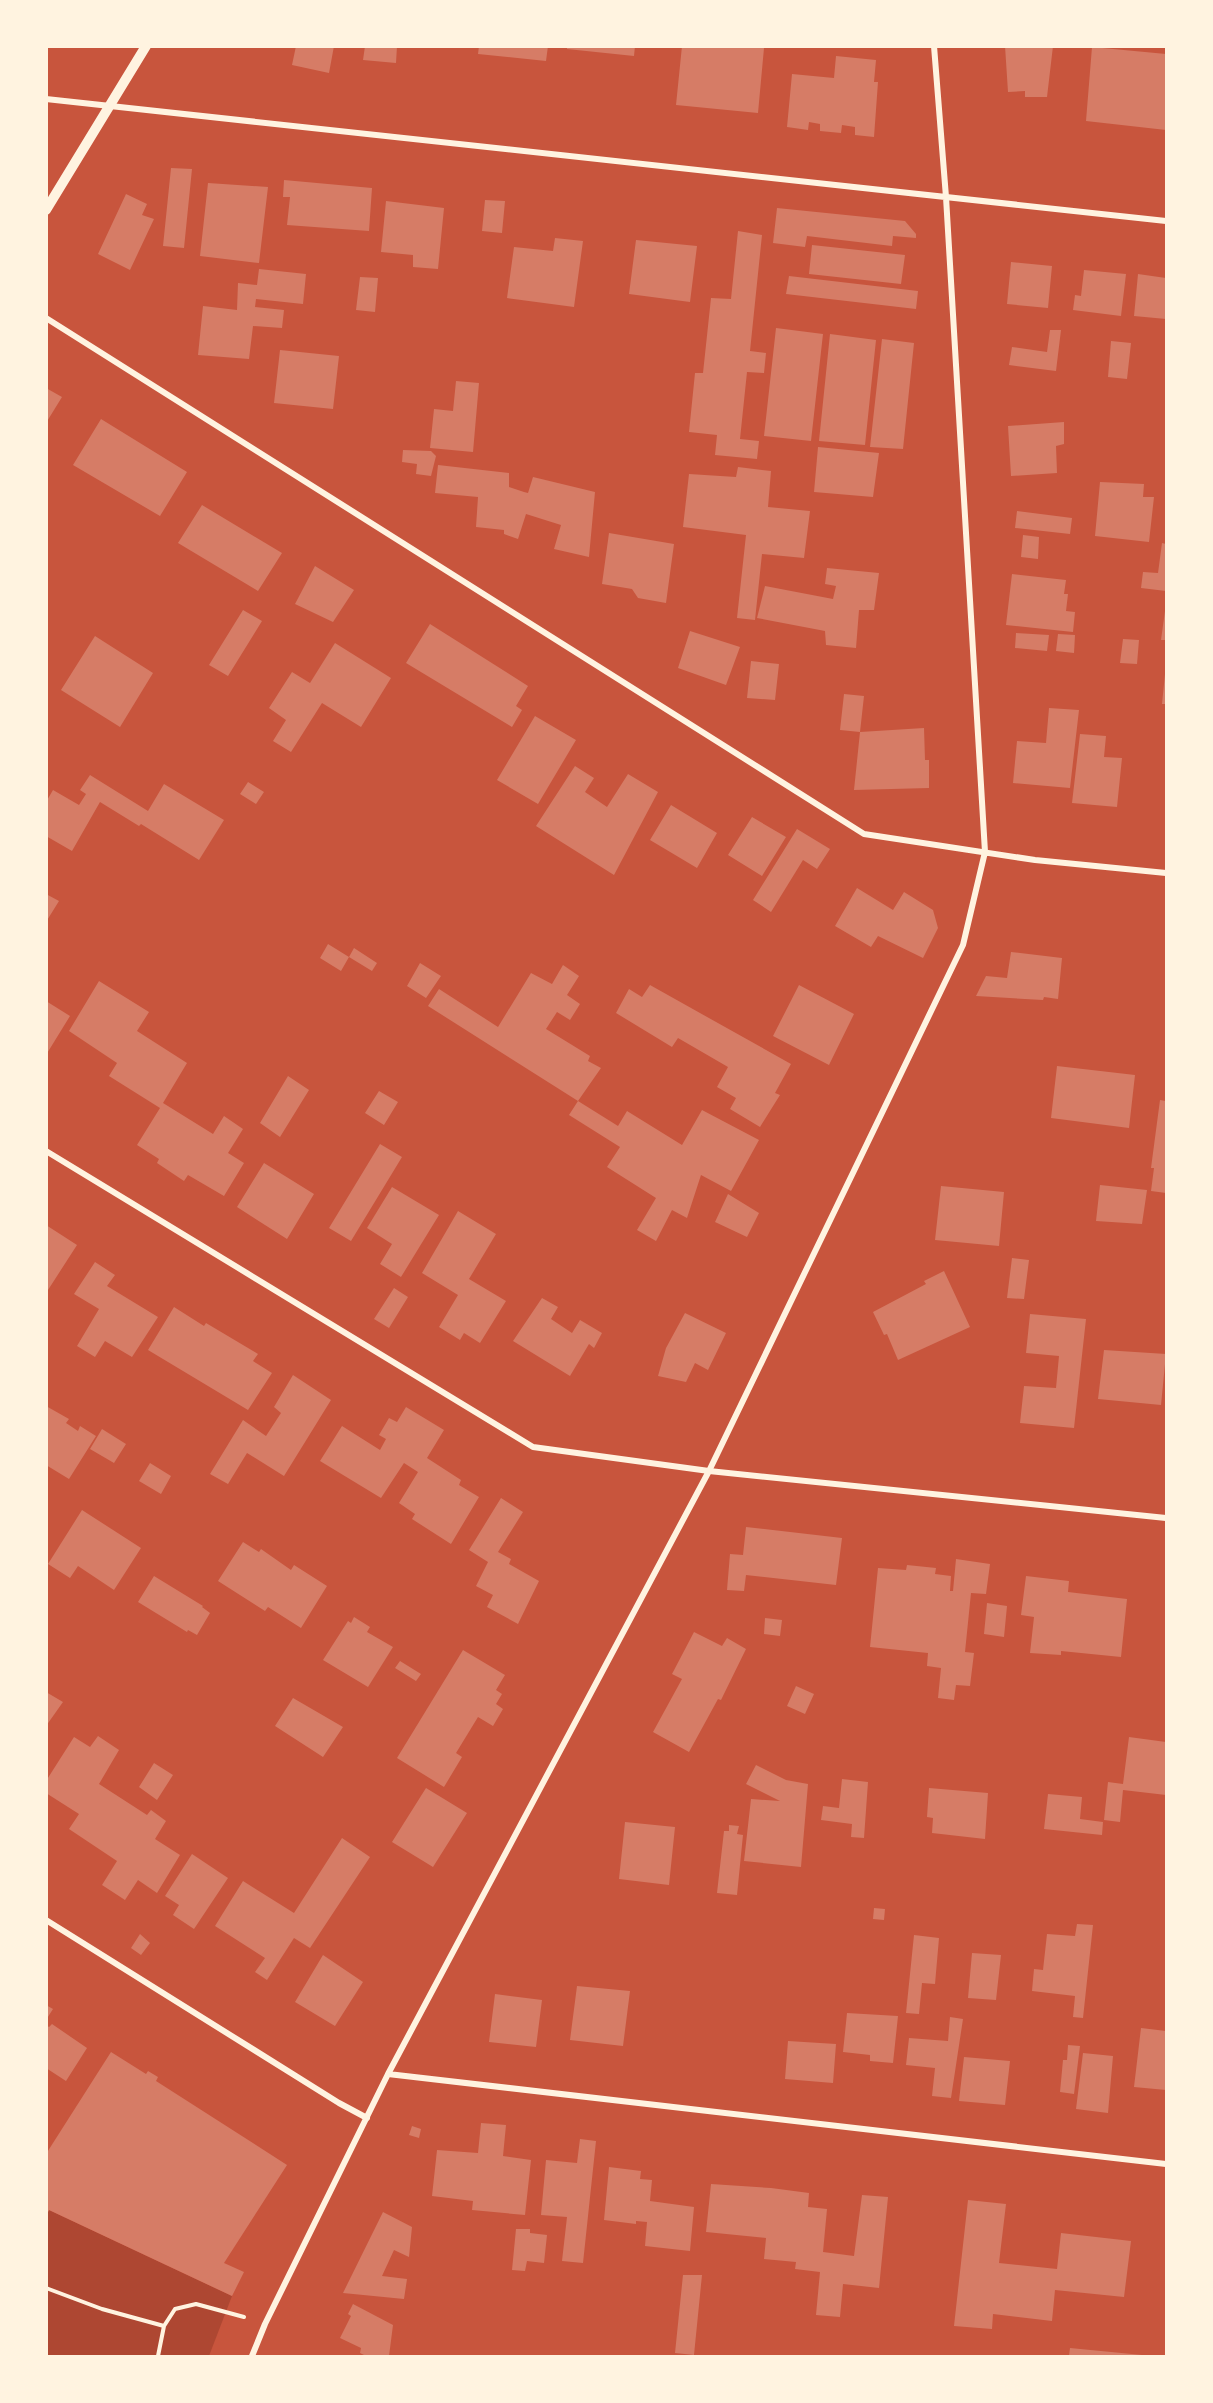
<svg xmlns="http://www.w3.org/2000/svg" width="1213" height="2403" viewBox="0 0 1213 2403" font-family="'Work Sans',sans-serif">
<style>
.green{fill:#ae4732}
.building{fill:#d67c66}
.lines{fill:none;stroke-linecap:round;stroke-linejoin:round}
.path{stroke:#fff3e0;stroke-width:4}
.minor{stroke:#fff3e0;stroke-width:6}
.tertiary{stroke:#fff3e0;stroke-width:10}
</style>
<rect width="100%" height="100%" fill="#c8553d"/>
<path class="green" d="M49,2210L232,2296L209,2356H47L46,2216Z"/>
<path class="building" d="M296,46H334L329,73L292,65Z
M365,46H397L396,63L363,60Z
M479,46H548L546,61L478,54Z
M567,46H635L634,56L567,49Z
M682,46L764,48L758,113L676,105Z
M1005,46H1053L1047,97H1025V91L1008,92Z
M1092,47L1166,54V130L1086,121Z
M836,56L876,60L874,82H878L874,137L855,135V127L842,125L841,133L820,131V124L809,122L808,130L787,127L792,74L834,78Z
M171,168L192,169L184,248L163,246Z
M284,180L372,188L369,231L287,225L290,197H283Z
M208,183L268,187L259,263L200,256Z
M126,194L147,204L142,215L154,219L130,270L98,254Z
M485,200L505,201L502,233L482,231Z
M386,201L444,208L438,269L413,267V255L381,252Z
M777,208L905,221L916,234V238L893,236L892,246L807,236L805,247L773,243Z
M738,231L762,235L750,351L766,353L764,373L747,372L740,439L759,441L757,459L715,455L717,435L689,432L695,373H703L711,298L731,299Z
M555,238L583,241L574,307L507,298L514,247L553,251Z
M636,240L697,246L690,302L629,294Z
M812,245L905,255L901,284L809,274Z
M1011,262L1052,266L1048,308L1007,304Z
M259,269L306,274L303,304L256,299L255,307L284,310L282,328L253,326L249,359L198,355L203,306L237,310L238,283L257,285Z
M1084,270L1126,274L1121,316L1073,310L1075,295L1081,296Z
M1138,274L1166,278V319L1134,316Z
M789,276L918,291L916,309L786,294Z
M360,277L378,278L375,312L356,310Z
M776,328L823,334L811,441L764,436Z
M1050,330H1061L1056,371L1009,365L1012,347L1047,352Z
M830,334L876,340L865,445L819,441Z
M882,339L914,343L903,449L870,447Z
M1111,341L1131,343L1127,379L1108,377Z
M280,350L339,356L333,409L274,403Z
M456,381L479,383L473,452L430,448L434,409L453,411Z
M46,388L62,397L46,423Z
M101,419L187,472L160,516L73,465Z
M1064,422V444L1056,446L1057,473L1011,476L1008,426Z
M818,447L879,453L873,497L814,492Z
M403,450L431,451L436,456L431,476L416,474L417,464L402,462Z
M438,465L509,473V487L524,492L528,493L533,477L595,492L589,557L554,549L561,525L526,514L518,539L504,534V530L476,527L478,497L435,493Z
M738,467L771,471L768,507L810,511L804,558L762,554L755,620L737,618L746,535L683,527L689,474L736,477Z
M1100,482L1144,484L1143,497H1154L1149,542L1095,536Z
M202,505L282,553L258,591L178,543Z
M1017,511L1072,518L1070,534L1015,528Z
M609,533L674,544L666,603L638,598L632,589L602,584Z
M1023,535L1039,537L1038,559L1021,557Z
M1162,543L1166,544V591L1141,588L1143,572L1158,573Z
M315,566L354,590L333,622L295,604Z
M827,568L879,573L874,610H859L856,648L826,645L825,631L757,618L765,586L833,599L836,586L825,584Z
M1012,574L1066,580L1064,594H1068L1066,611L1075,612L1073,632L1006,625Z
M243,610L262,621L228,676L209,665Z
M1165,611L1166,612V640H1161Z
M430,624L528,686L516,706L522,710L512,727L406,663Z
M690,631L740,647L726,685L678,668Z
M1016,633L1049,635L1047,651L1015,648Z
M1058,634L1075,635L1074,653L1056,651Z
M95,636L153,673L120,727L61,690Z
M1123,639L1139,640L1137,664L1120,663Z
M335,643L391,678L361,727L322,703L291,752L273,741L286,720L269,708L292,672L310,683Z
M751,661L779,664L775,700L747,698Z
M1165,674H1166V704H1162Z
M844,694L864,696L860,732L840,730Z
M1049,708L1079,710L1070,788L1013,783L1017,741L1046,743Z
M535,716L576,740L538,804L497,780Z
M924,728L925,760H929V788L854,790L860,732Z
M1080,734L1106,736L1104,757L1122,758L1117,807L1072,803Z
M575,766L594,778L585,792L607,807L628,774L658,792L614,875L536,826Z
M90,775L148,811L164,784L224,820L199,860L141,824L139,826L100,802L72,851L46,836V802L53,790L79,805L86,794L80,790Z
M248,782L264,792L256,804L240,794Z
M671,805L717,833L697,868L650,840Z
M752,817L786,837L762,876L728,855Z
M797,829L830,849L817,869L803,860L771,912L753,900Z
M857,888L893,910L904,892L933,910L938,928L923,958L878,936L871,947L835,926Z
M46,894L59,901L46,922Z
M328,944L349,957L341,971L320,958Z
M354,948L377,963L372,971L349,957Z
M1011,952L1062,958L1058,999L1044,997L1043,1000L976,996L986,976L1007,978Z
M420,963L441,976L426,998L407,986Z
M563,965L579,976L567,995L580,1004L570,1020L557,1012L546,1029L590,1056L588,1061L601,1068L578,1101L428,1006L439,989L498,1027L531,973L552,984Z
M99,981L149,1012L137,1031L187,1063L163,1103L213,1134L224,1116L243,1129L228,1153L244,1163L224,1196L188,1175L184,1181L157,1163L159,1159L137,1145L160,1108L109,1076L117,1063L69,1031Z
M650,985L791,1064L775,1093L780,1095L760,1127L730,1109L736,1098L717,1087L728,1067L678,1038L672,1047L616,1013L629,989L642,997Z
M799,985L854,1014L829,1065L773,1036Z
M46,1001L70,1016L46,1055Z
M1057,1066L1135,1075L1129,1128L1051,1118Z
M288,1076L309,1090L280,1137L260,1123Z
M379,1091L398,1102L384,1125L365,1113Z
M1160,1100L1166,1101V1193L1151,1191L1154,1168H1151Z
M578,1101L618,1126L627,1111L682,1145L702,1110L759,1140L731,1191L701,1175L687,1218L672,1210L656,1241L637,1230L656,1198L607,1167L620,1147L569,1115Z
M380,1144L402,1157L351,1241L329,1228Z
M264,1163L314,1194L287,1239L237,1207Z
M1100,1185L1147,1190L1142,1224L1096,1221Z
M941,1186L1004,1192L999,1246L935,1240Z
M392,1187L439,1215L401,1277L380,1264L392,1244L367,1228Z
M728,1194L759,1213L747,1237L715,1222Z
M458,1211L496,1234L469,1279L506,1301L480,1343L464,1333L460,1340L439,1327L458,1295L422,1273Z
M46,1225L77,1245L48,1290L46,1288Z
M1012,1258L1029,1260L1024,1299L1007,1298Z
M95,1262L115,1275L107,1286L158,1317L132,1357L105,1341L95,1357L77,1346L99,1309L74,1294Z
M944,1271L970,1327L898,1360L887,1334L884,1335L873,1312L926,1284L924,1281Z
M394,1288L408,1297L389,1328L374,1319Z
M542,1298L558,1307L551,1319L572,1333L580,1320L602,1333L594,1348L589,1344L570,1376L513,1341Z
M174,1307L204,1326L206,1323L258,1354L253,1361L272,1373L248,1410L148,1350Z
M685,1313L726,1333L708,1370L695,1363L686,1382L658,1376L666,1348Z
M1030,1314L1086,1319L1074,1428L1020,1423L1024,1386L1056,1388L1059,1356L1026,1353Z
M1104,1350L1166,1354L1161,1405L1098,1399Z
M293,1375L331,1400L284,1476L247,1453L228,1484L210,1474L243,1420L266,1436L281,1413L274,1407Z
M46,1406L69,1419L66,1423L78,1431L80,1426L96,1436L69,1479L46,1465Z
M406,1407L444,1430L427,1458L461,1480L459,1485L479,1497L451,1544L412,1519L415,1514L399,1503L418,1472L404,1463L381,1498L320,1461L342,1426L380,1450L386,1439L379,1435L389,1418L397,1422Z
M102,1429L126,1444L114,1463L90,1449Z
M150,1463L171,1476L161,1494L139,1481Z
M501,1498L523,1512L498,1552L511,1559L509,1564L539,1581L518,1624L487,1607L493,1595L476,1586L488,1562L469,1550Z
M82,1510L141,1548L114,1590L78,1566L70,1578L48,1564Z
M746,1527L842,1538L836,1585L746,1575L744,1591L727,1590L730,1554L743,1555Z
M243,1542L259,1552L261,1549L291,1570L294,1565L327,1586L301,1628L268,1607L265,1611L218,1581Z
M956,1559L990,1564L986,1594L971,1593L965,1652L974,1653L970,1686L956,1685L954,1700L938,1698L941,1668L927,1666L928,1653L870,1647L878,1568L906,1570L907,1565L936,1568L935,1574L951,1576L950,1591H953Z
M154,1576L203,1606L202,1607L210,1613L197,1635L188,1630L187,1632L138,1602Z
M1026,1576L1069,1581L1068,1592L1127,1599L1121,1657L1061,1651V1655L1030,1653L1034,1617L1021,1615Z
M987,1603L1007,1606L1004,1637L984,1634Z
M354,1617L370,1627L367,1632L393,1647L368,1687L323,1660L348,1621L351,1623Z
M765,1618L782,1620L780,1636L764,1634Z
M694,1632L722,1646L727,1638L746,1649L721,1700L718,1699L689,1752L653,1732L682,1679L672,1674Z
M463,1650L505,1675L496,1690L502,1694L496,1704L503,1709L493,1726L478,1717L456,1753L462,1757L444,1787L397,1758Z
M400,1661L421,1674L416,1681L395,1668Z
M796,1686L814,1694L805,1714L787,1706Z
M46,1692L63,1702L46,1726Z
M293,1698L343,1727L323,1757L275,1726Z
M98,1736L119,1750L99,1784L147,1815L151,1810L166,1821L155,1839L180,1855L157,1893L138,1880L125,1900L102,1885L117,1861L69,1829L79,1814L46,1793V1781L74,1737L90,1747Z
M1129,1737L1166,1742V1795L1123,1790L1120,1822L1104,1820L1108,1782L1123,1784Z
M154,1763L173,1775L157,1800L139,1787Z
M756,1765L786,1780L808,1784L801,1867L744,1861L751,1799L780,1801L746,1784Z
M842,1779L868,1782L864,1838L851,1837L852,1824L821,1820L823,1806L839,1808Z
M426,1788L467,1813L433,1867L392,1842Z
M929,1788L988,1793L985,1839L932,1833L933,1818L927,1817Z
M1048,1794L1082,1797L1080,1819L1103,1822L1102,1835L1044,1829Z
M625,1822L675,1827L669,1885L619,1879Z
M729,1825L739,1826L737,1834L743,1835L737,1895L717,1893L724,1831H729Z
M342,1838L370,1857L310,1948L294,1938L267,1980L255,1972L265,1958L215,1926L243,1881L294,1913Z
M192,1854L228,1878L194,1929L173,1915L179,1905L165,1896Z
M874,1908L885,1909L884,1920L873,1919Z
M1077,1924L1093,1925L1083,2018L1073,2017L1075,1996L1032,1991L1034,1969L1043,1970L1047,1934L1075,1936Z
M140,1934L150,1943L141,1955L131,1948Z
M914,1935L939,1938L935,1984L922,1983L919,2014L906,2013Z
M972,1953L1001,1955L996,2000L968,1998Z
M323,1955L363,1982L335,2026L295,2002Z
M577,1986L630,1991L623,2046L570,2040Z
M495,1994L542,2000L536,2047L489,2042Z
M46,2005L53,2009L46,2020Z
M847,2013L898,2016L893,2063L870,2061V2055L843,2052Z
M950,2017L963,2019L951,2098L932,2096L935,2068L906,2065L909,2038L948,2041Z
M52,2024L87,2048L66,2081L46,2068V2025L49,2027Z
M1141,2028L1166,2031V2090L1134,2087Z
M788,2041L836,2044L833,2083L785,2079Z
M1068,2045L1080,2046L1074,2094L1060,2092L1063,2060H1067Z
M111,2052L146,2074L148,2071L158,2077L156,2081L287,2165L224,2263L244,2272L232,2296L49,2210L46,2216V2154Z
M1083,2053L1113,2056L1108,2113L1076,2109Z
M964,2057L1010,2061L1005,2105L959,2101Z
M481,2123L506,2125L503,2156L531,2160L525,2215L472,2210L473,2201L432,2196L437,2150L478,2153Z
M412,2126L421,2129L419,2138L409,2135Z
M580,2139L596,2141L583,2263L562,2261L567,2217L541,2215L546,2160L577,2163Z
M609,2167L641,2171L640,2179L652,2180L650,2201L694,2207L690,2251L645,2246L647,2222L636,2221V2224L604,2220Z
M711,2184L771,2188L809,2193L808,2207L827,2209L823,2252L854,2256L862,2195L888,2197L879,2288L843,2284L840,2317L816,2315L820,2272L795,2269L796,2262L764,2259L766,2238L706,2232Z
M968,2200L1006,2204L999,2263L1057,2269L1061,2233L1131,2241L1124,2297L1055,2290L1052,2321L993,2314L992,2329L954,2326Z
M383,2212L412,2227L409,2257L394,2250L382,2276L407,2279L404,2299L343,2293Z
M516,2229H530V2233L547,2235L544,2263L527,2261L525,2271L512,2270Z
M683,2275H702L694,2355L675,2353Z
M353,2304L393,2325L389,2356H366L360,2353L361,2348L340,2338L351,2316L348,2314Z
M1070,2348L1142,2355V2356H1069Z"/>
<g class="lines">
<path class="path" d="M46,2288L102,2309L164,2326
M158,2356L164,2326L175,2309L196,2304L244,2317"/>
<path class="minor" d="M46,99L1166,221
M46,318L864,834L1035,860L1166,873
M46,1151L533,1447L709,1471L1166,1518
M46,1920L339,2103L367,2118
M388,2074L1166,2164
M252,2356L265,2324L388,2074L709,1471L963,945L985,852L946,197L934,46"/>
<path class="tertiary" d="M46,210L146,46"/>
</g>
<rect width="1213" height="2403" fill="none" stroke="#fff3e0" stroke-width="96"/>
</svg>
